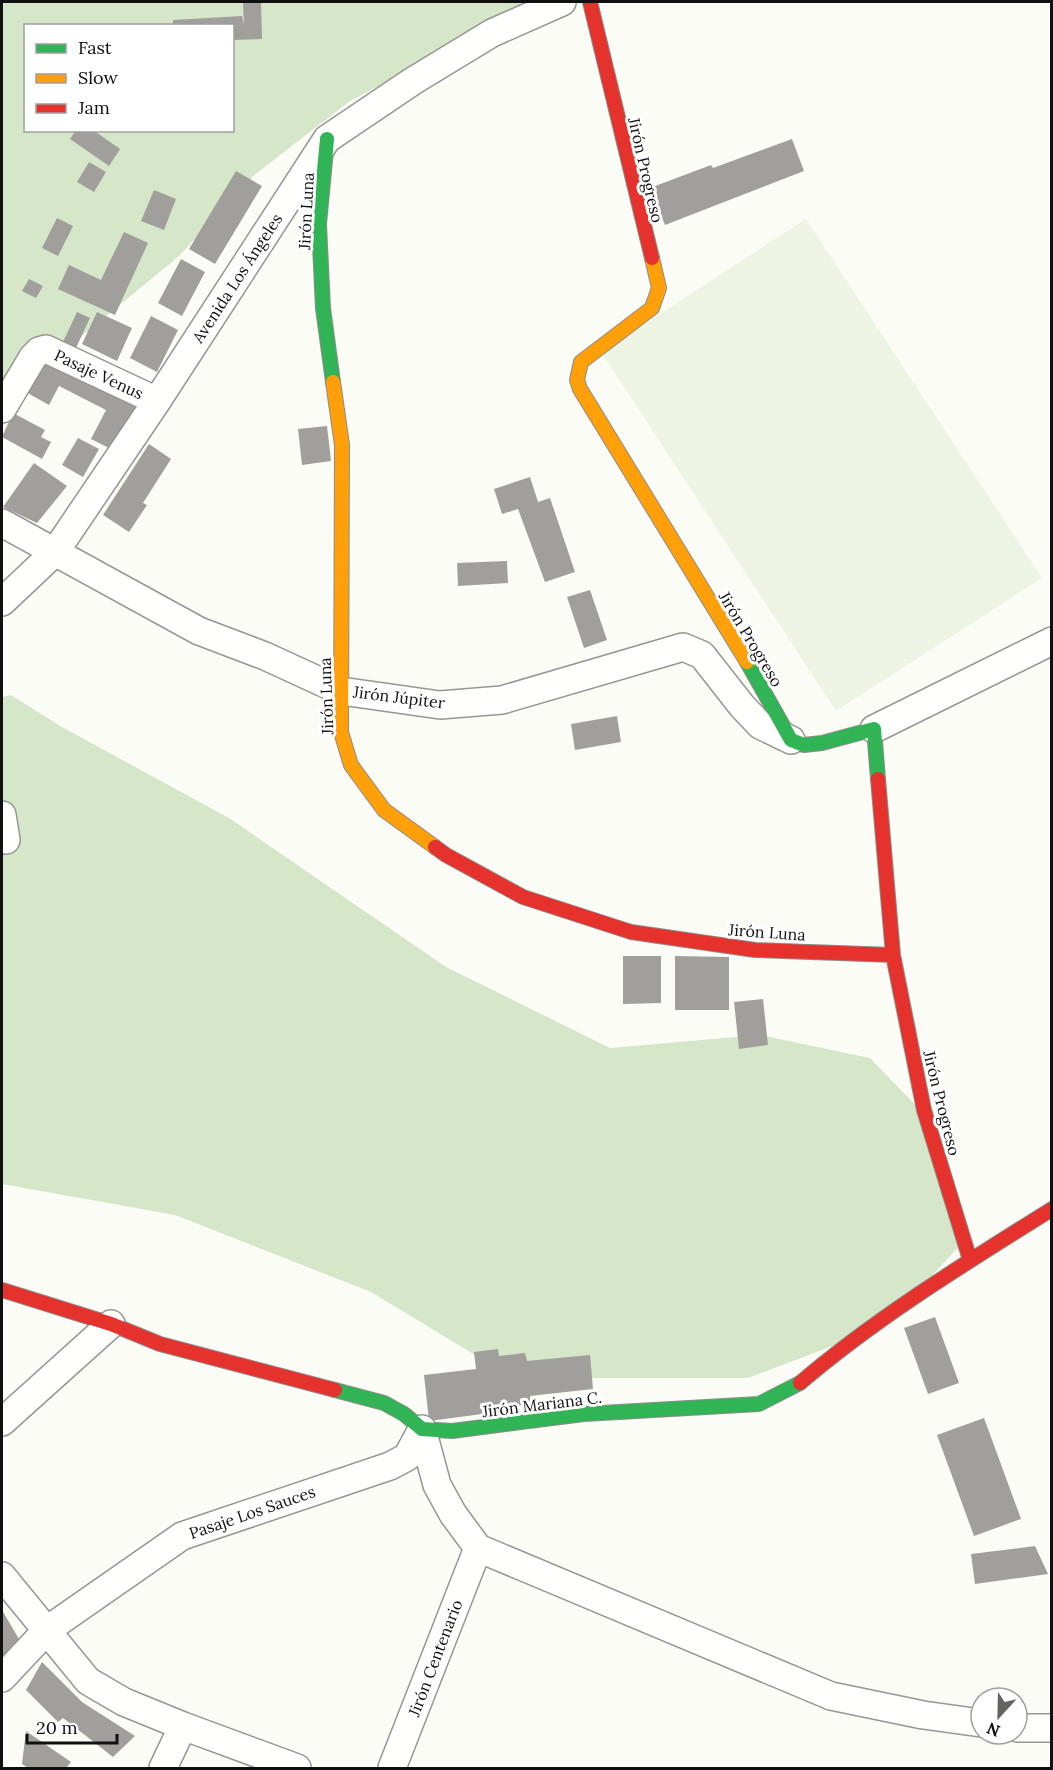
<svg xmlns="http://www.w3.org/2000/svg" width="1053" height="1770" viewBox="0 0 1053 1770" font-family="Lora,serif">
<style>
.forest{fill:#d5e6c9;fill-rule:evenodd}
.pitch{fill:#eef4e3}
.building{fill:#a09f9c}
.lines{fill:none;stroke-linecap:round;stroke-linejoin:round}
.street-casing{stroke:#969694;stroke-width:30}
.fast-casing{stroke:#8d8d8b;stroke-width:16}
.slow-casing{stroke:#8d8d8b;stroke-width:16}
.jam-casing{stroke:#8d8d8b;stroke-width:16}
.street{stroke:#fffffe;stroke-width:27}
.fast{stroke:#30b455;stroke-width:14}
.slow{stroke:#ff9f0a;stroke-width:14}
.jam{stroke:#e5322d;stroke-width:14}
.labels{text-anchor:middle;stroke-width:6;stroke-linejoin:round;paint-order:stroke}
.street-label{font-size:16px;fill:#101010;stroke:#fff}
</style>
<rect width="100%" height="100%" fill="#fcfcf7"/>
<path class="forest" d="M2,2H536L466,41L350,101L253,176L179,256L41,370L2,424ZM26,26H232V130H26Z
M11,695L62,727L229,818L446,967L610,1048L759,1035L870,1058L925,1115L967,1238L885,1326L748,1378H513L371,1292L175,1215L2,1184V697Z"/>
<path class="pitch" d="M806,219L1042,578L836,711L601,352Z"/>
<path class="building" d="M243,2H261L262,39L232,40V26H173V20L242,16L244,25Z
M76,130H93L120,149L109,166L70,139Z
M792,139L804,171L665,225L650,188L711,165L713,168Z
M89,162L106,172L94,192L77,182Z
M236,171L262,186L215,264L189,249Z
M154,190L176,199L164,230L141,221Z
M57,218L73,226L58,256L42,248Z
M124,232L148,243L115,315L58,289L69,265L101,280Z
M181,259L205,272L182,316L158,303Z
M29,279L43,286L36,298L22,291Z
M77,312L90,318L75,350L62,344Z
M97,312L132,328L117,361L82,344Z
M151,316L178,330L157,372L130,358Z
M43,355L143,406L119,453L91,439L106,410L59,386L49,405L24,391Z
M13,413L45,430L41,437L51,442L42,459L2,437Z
M327,426L331,461L302,465L298,429Z
M78,438L99,449L83,477L62,465Z
M149,444L171,459L143,503L147,505L129,532L103,515Z
M34,463L67,486L37,523L3,507Z
M530,477L538,502L550,498L575,572L545,582L518,509L502,514L494,489Z
M507,561L508,583L458,586L457,563Z
M590,590L607,640L584,648L567,597Z
M617,716L621,742L575,750L571,724Z
M623,956H661V1003L623,1004Z
M675,956L729,957V1010H675Z
M763,999L768,1045L739,1049L734,1002Z
M935,1317L959,1383L928,1394L904,1328Z
M498,1349L499,1356L525,1353L527,1361L590,1355L593,1389L530,1396L531,1404L504,1407L505,1411L429,1421L424,1375L476,1369L474,1352Z
M984,1418L1021,1519L974,1536L937,1435Z
M1035,1546L1048,1574L975,1584L971,1554Z
M2,1610L23,1646L2,1660Z
M42,1662L82,1702L135,1736L113,1757L63,1718L58,1722L26,1690Z
M26,1731L71,1762L66,1768H28L22,1764Z"/>
<g class="lines">
<g class="street-casing">
<path id="street" d="M2,409L33,357L39,351L46,349L157,401
M2,523L199,631L265,656L341,691L440,705L502,700L683,647L702,655L742,706L760,725L791,740
M2,602L55,552L157,401L327,139L413,81L492,33L562,2
M874,729L1052,641
M2,815L6,840
M2,1422L111,1324
M422,1429L437,1485L453,1514L478,1548L831,1696L923,1715L981,1723
M2,1576L88,1681L124,1702L183,1726L297,1768
M2,1678L47,1630L182,1536L390,1466L407,1457L422,1429
M1017,1728H1052
M163,1768L183,1726
M392,1768L478,1548"/>
</g>
<g class="fast-casing">
<path id="fast" d="M327,139L319,224L323,308L333,382
M747,662L791,740L804,745L822,743L874,729L878,779
M335,1390L384,1403L404,1414L422,1429L452,1431L584,1414L759,1404L800,1383"/>
</g>
<g class="slow-casing">
<path id="slow" d="M652,258L659,288L652,308L581,362L577,380L580,389L747,662
M333,382L342,445L341,732L351,765L384,810L435,847"/>
</g>
<g class="jam-casing">
<path id="jam" d="M590,2L652,258
M878,779L893,955L924,1110L970,1260
M435,847L446,855L523,897L631,932L755,950L893,955
M2,1290L111,1324L160,1344L335,1390
M800,1383C877,1317 966,1263 1052,1209"/>
</g>
<use href="#street" class="street"/>
<use href="#fast" class="fast"/>
<use href="#slow" class="slow"/>
<use href="#jam" class="jam"/>
</g>
<g class="labels">
<g class="street-label">
<text transform="translate(646 170) rotate(77)" y="6">Jirón Progreso</text>
<text transform="translate(306 211) rotate(-87)" y="6">Jirón Luna</text>
<text transform="translate(237 278) rotate(-57)" y="6">Avenida Los Ángeles</text>
<text transform="translate(99 374) rotate(25)" y="6">Pasaje Venus</text>
<text transform="translate(751 639) rotate(59)" y="6">Jirón Progreso</text>
<text transform="translate(326 696) rotate(-92)" y="6">Jirón Luna</text>
<text transform="translate(399 697) rotate(7)" y="6">Jirón Júpiter</text>
<text transform="translate(767 932) rotate(4)" y="6">Jirón Luna</text>
<text transform="translate(942 1103) rotate(76)" y="6">Jirón Progreso</text>
<text transform="translate(542 1404) rotate(-7)" y="6">Jirón Mariana C.</text>
<text transform="translate(252 1512) rotate(-19)" y="6">Pasaje Los Sauces</text>
<text transform="translate(435 1658) rotate(-69)" y="6">Jirón Centenario</text>
</g>
</g>
<rect width="1053" height="1770" fill="none" stroke="#101010" stroke-width="6"/>
<rect x="24" y="24" width="210" height="108" fill="#ffffff" stroke="#9f9f9f" stroke-width="1.5"/>
<rect x="36" y="44" width="30" height="9" fill="#30b455" stroke="#9f9f9f" stroke-width="1.5"/>
<text x="78" y="54" font-size="18" fill="#101010">Fast</text>
<rect x="36" y="74" width="30" height="9" fill="#ff9f0a" stroke="#9f9f9f" stroke-width="1.5"/>
<text x="78" y="84" font-size="18" fill="#101010">Slow</text>
<rect x="36" y="104" width="30" height="9" fill="#e5322d" stroke="#9f9f9f" stroke-width="1.5"/>
<text x="78" y="114" font-size="18" fill="#101010">Jam</text>
<g transform="translate(999 1716) rotate(202)"><circle r="28" fill="#ffffff" stroke="#9f9f9f" stroke-width="1.5"/>
<path d="M0-4.5L10 22L0 15L-10 22Z" fill="#636361"/>
<text y="-9" font-size="16" font-weight="bold" text-anchor="middle" fill="#101010">N</text>
</g>
<path d="M27 1734v9h90v-9" fill="none" stroke="#101010" stroke-width="3"/>
<text x="36" y="1734" font-size="18" fill="#101010" stroke="#ffffff" stroke-width="4.5" paint-order="stroke">20 m</text>
</svg>
